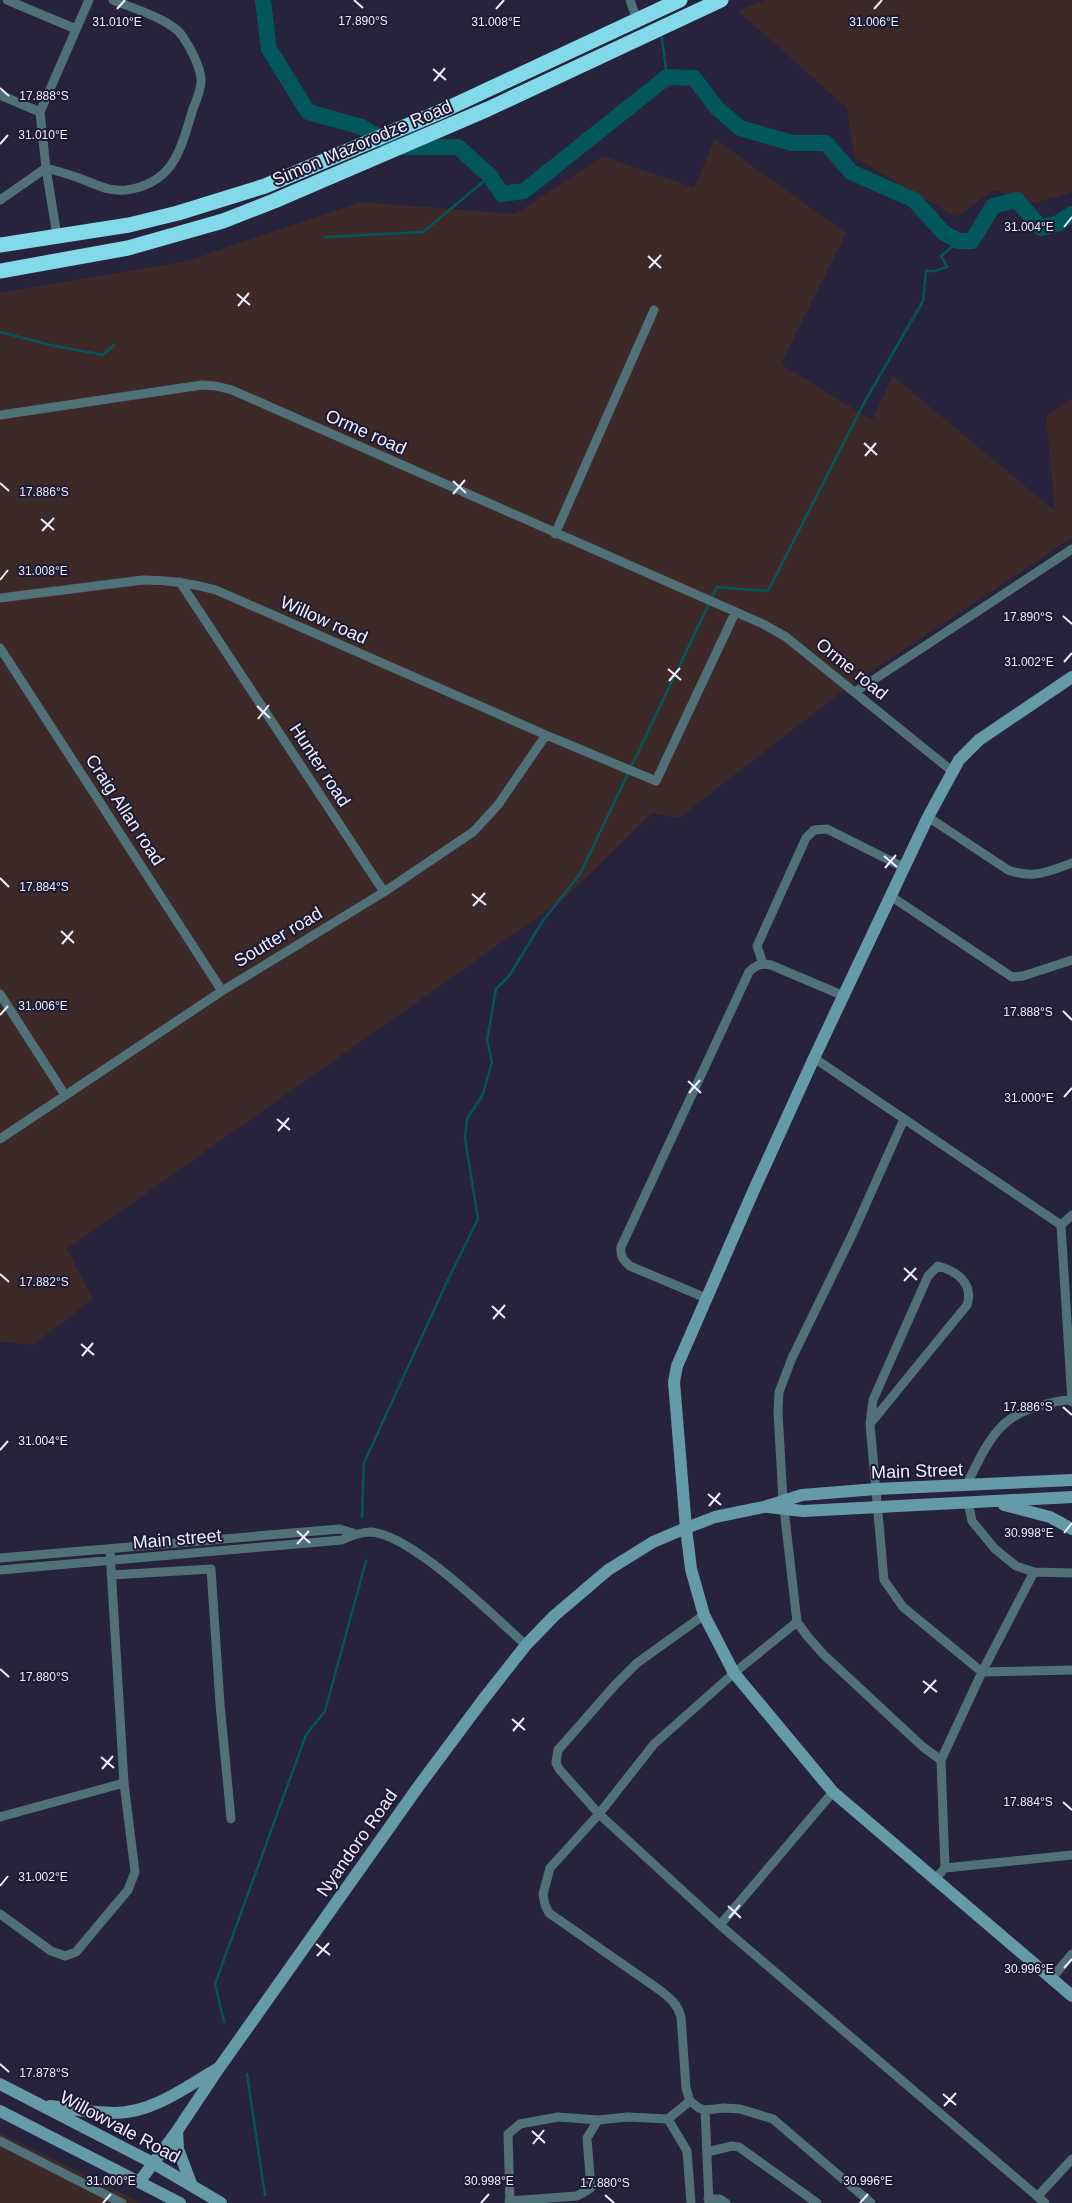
<svg xmlns="http://www.w3.org/2000/svg" width="1072" height="2203" viewBox="0 0 1072 2203" font-family="Arial,sans-serif">
<style>
.industrial{fill:#3d2928}
.lines{fill:none;stroke-linecap:round;stroke-linejoin:round}
.stream{stroke:#015759;stroke-width:2.5}
.river{stroke:#015759;stroke-width:16}
.street{stroke:#507178;stroke-width:9}
.secondary{stroke:#659ba6;stroke-width:12}
.highway{stroke:#82d9ea;stroke-width:15}
.ticks{fill:none;stroke:#efeeff;stroke-width:2}
.labels{text-anchor:middle;stroke-width:4;stroke-linejoin:round;paint-order:stroke}
.street-label{font-size:18px;fill:#efeeff;stroke:#1d1a32}
.ticks-label{font-size:12px;text-anchor:middle;fill:#efeeff;stroke:#1d1a32;stroke-width:4;stroke-linejoin:round;paint-order:stroke}
</style>
<rect width="100%" height="100%" fill="#27233c"/>
<path class="industrial" d="M765,0H1072V192L1036,203L994,190L956,217L854,157L847,108L738,11Z
M715,139L846,233L781,364L872,420L893,376L1055,511L1046,417L1072,398V538L849,686L679,818L652,813L566,897L67,1249L93,1299L33,1345L0,1342V293L187,261L361,202L515,214L603,156L694,188Z
M0,2133L142,2203H0Z"/>
<g class="lines">
<path class="stream" d="M662,38L667,77
M325,237L423,232L490,176
M0,332L51,345L103,355L114,345
M362,1517L364,1463L445,1286L478,1219L465,1139L467,1119L483,1094L492,1062L487,1040L496,989L509,976L542,922L580,874L717,587L768,591L864,403L923,301L926,271H935L947,267L941,256L959,241
M224,2022L215,1984L306,1735L325,1711L366,1561
M247,2074L265,2195"/>
<path class="river" d="M263,0L269,49L308,112L362,127L395,147H458L490,176L502,194L524,191L667,77L694,78L717,108L740,128L792,143H826L851,172L914,200L944,233L959,241H972L993,206L1017,200L1041,228L1058,223L1072,214"/>
<path class="street" d="M7,0L76,29
M630,0L637,20
M0,95L40,112
M0,200L46,168C57,171 68,174 79,178C96,184 107,192 126,190C173,183 180,152 192,112C195,102 202,90 201,79C200,66 190,47 183,37C173,20 132,8 113,0
M57,236L46,168L40,112L89,0
M0,415L202,385L216,386L232,390L763,624L786,637L952,771
M555,534L654,310
M180,582L384,892
M0,598L143,580C168,580 191,583 216,590L546,735L656,781L735,613
M0,648L222,991
M855,692L1072,549
M928,817L1008,870C1032,879 1049,872 1072,863
M892,897L1012,977L1023,976L1072,960
M763,964L757,946L806,838L814,830L827,829L905,868
M0,994L65,1095
M814,1058L1061,1225L1072,1402
M904,1119L853,1233L792,1358L779,1392L778,1412L783,1500L797,1622L808,1637L824,1655L923,1747L941,1760
M0,1139L222,991L384,892L473,832L498,805L546,735
M1061,1225L1072,1215
M706,1298L630,1266C623,1260 620,1256 621,1247L749,972C756,965 761,963 771,965L844,996
M870,1424L967,1305C974,1284 957,1271 938,1266L928,1276L873,1400L870,1424L884,1580L903,1607L982,1672L1072,1670
M966,1486C995,1426 1003,1410 1072,1399
M968,1502L972,1521L995,1549L1016,1566L1034,1572L1072,1573
M0,1558L340,1529L356,1534
M0,1570L342,1540C351,1536 360,1532 371,1532C413,1535 493,1616 526,1645
M111,1575L211,1569L220,1704L231,1819
M704,1615L637,1663L615,1685L558,1750L556,1763L559,1769L599,1814L720,1925L1045,2203
M797,1622L734,1673L654,1744L599,1814L550,1868L543,1894L545,1905L549,1913L661,1991C671,1999 678,2005 681,2017L686,2088L690,2101L699,2108L705,2110L724,2108L740,2109L773,2119L871,2203
M0,1817L124,1783
M945,1868L1072,1855
M935,1879L945,1868L941,1760L982,1672L1034,1572
M0,1914L51,1951L65,1956L76,1952L128,1890L135,1872L124,1783L110,1550
M720,1925L833,1792
M1052,1978L1072,1954
M705,2110L709,2203
M668,2119L690,2101
M0,2141L122,2203
M707,2152L732,2146L739,2147L817,2203
M1038,2196L1072,2159
M708,2199H720L726,2203
M509,2201L577,2196L591,2188L587,2138L598,2120
M510,2203L508,2134L520,2124L558,2117L598,2120L628,2117L668,2119L687,2151L691,2203"/>
<path class="secondary" d="M1072,677L979,740L959,760L928,817L814,1058L753,1192L677,1366L674,1382L686,1528L691,1569L704,1615L734,1673L833,1792L1072,1996
M1004,1505L1050,1517L1072,1529
M768,1507L803,1511L1072,1497
M0,2084L153,2163L221,2203
M50,2106C72,2109 93,2113 115,2113C152,2113 186,2087 217,2069
M0,2111L180,2203
M177,2131L178,2149L192,2186
M140,2181L177,2131L219,2068L418,1787L482,1701L526,1645L554,1616L608,1570L653,1542L686,1528L715,1517L764,1507L802,1495L876,1489L1072,1480"/>
<path class="highway" d="M0,245L129,225L178,213L265,186L442,111L680,0
M0,271L128,248L223,221L274,201L488,109L721,0"/>
</g>
<path class="ticks" d="M354,0L363,8M117,9L125,0M496,9L504,0M874,9L882,0M433,69L446,80M434,81L445,68M0,88L9,96M0,144L8,135M1064,227L1072,217M648,256L661,268M649,268L661,255M237,294L250,305M238,306L249,293M864,443L877,455M865,456L876,443M453,481L466,493M0,483L9,491M453,494L465,480M41,519L54,530M42,531L54,518M0,580L8,570M1063,616L1072,624M1064,662L1072,653M668,669L681,680M669,681L680,668M257,706L270,718M258,719L269,705M884,856L897,867M885,868L896,855M0,878L9,887M472,894L486,905M473,906L485,893M61,931L74,943M62,944L73,931M1063,1011L1072,1020M0,1015L8,1006M688,1081L701,1093M689,1093L700,1080M1064,1097L1072,1088M277,1119L290,1130M278,1131L289,1118M904,1268L917,1280M0,1274L9,1282M904,1281L916,1268M492,1306L505,1318M493,1319L505,1305M81,1344L94,1355M82,1356L93,1343M1063,1407L1072,1415M0,1450L8,1441M708,1494L721,1505M709,1506L720,1493M297,1531L310,1543M1064,1533L1072,1523M297,1544L309,1531M0,1669L9,1677M923,1681L937,1692M924,1693L936,1680M512,1719L525,1730M513,1731L524,1718M101,1757L114,1768M102,1769L113,1756M1063,1802L1072,1810M0,1886L8,1876M728,1906L741,1918M729,1918L740,1905M316,1944L330,1955M317,1956L329,1943M1064,1968L1072,1959M0,2064L9,2072M943,2094L956,2105M944,2106L956,2093M532,2131L545,2143M533,2144L544,2130M605,2195L614,2203M103,2203L111,2194M481,2203L489,2194M860,2203L868,2194"/>
<g class="labels">
<g class="street-label">
<text transform="translate(362 143) rotate(-23)" y="6">Simon Mazorodze Road</text>
<text transform="translate(366 432) rotate(24)" y="6">Orme road</text>
<text transform="translate(324 620) rotate(24)" y="6">Willow road</text>
<text transform="translate(852 669) rotate(39)" y="6">Orme road</text>
<text transform="translate(320 765) rotate(57)" y="6">Hunter road</text>
<text transform="translate(125 810) rotate(57)" y="6">Craig Allan road</text>
<text transform="translate(278 937) rotate(-31)" y="6">Soutter road</text>
<text transform="translate(917 1471) rotate(-2)" y="6">Main Street</text>
<text transform="translate(177 1539) rotate(-5)" y="6">Main street</text>
<text transform="translate(357 1843) rotate(-55)" y="6">Nyandoro Road</text>
<text transform="translate(120 2127) rotate(28)" y="6">Willowvale Road</text>
</g>
</g>
<g class="ticks-label">
<text x="363" y="25">17.890°S</text>
<text x="117" y="26">31.010°E</text>
<text x="496" y="26">31.008°E</text>
<text x="874" y="26">31.006°E</text>
<text x="44" y="100">17.888°S</text>
<text x="43" y="139">31.010°E</text>
<text x="1029" y="231">31.004°E</text>
<text x="44" y="496">17.886°S</text>
<text x="43" y="575">31.008°E</text>
<text x="1028" y="621">17.890°S</text>
<text x="1029" y="666">31.002°E</text>
<text x="44" y="891">17.884°S</text>
<text x="43" y="1010">31.006°E</text>
<text x="1028" y="1016">17.888°S</text>
<text x="1029" y="1102">31.000°E</text>
<text x="44" y="1286">17.882°S</text>
<text x="1028" y="1411">17.886°S</text>
<text x="43" y="1445">31.004°E</text>
<text x="1029" y="1537">30.998°E</text>
<text x="44" y="1681">17.880°S</text>
<text x="1028" y="1806">17.884°S</text>
<text x="43" y="1881">31.002°E</text>
<text x="1029" y="1973">30.996°E</text>
<text x="44" y="2077">17.878°S</text>
<text x="111" y="2185">31.000°E</text>
<text x="489" y="2185">30.998°E</text>
<text x="868" y="2185">30.996°E</text>
<text x="605" y="2187">17.880°S</text>
</g>
</svg>
